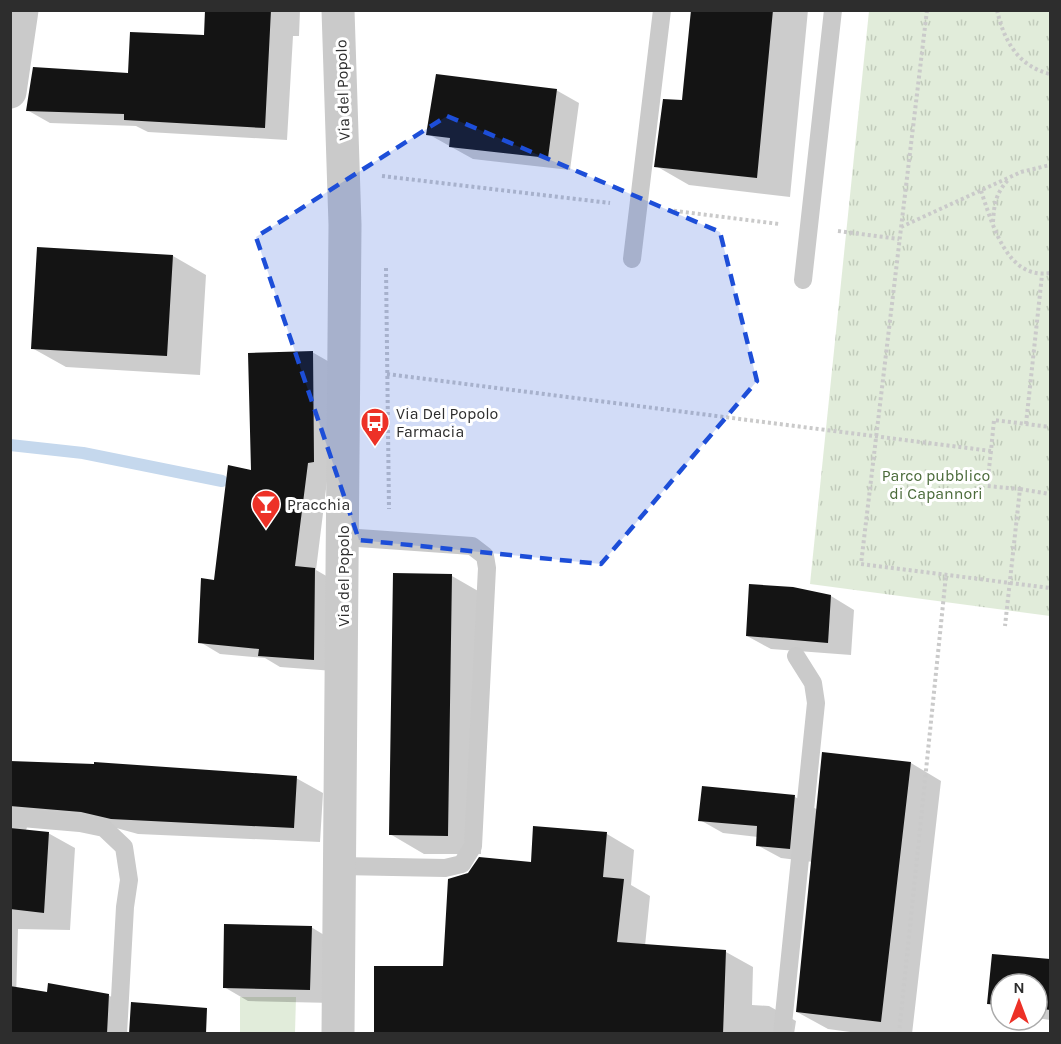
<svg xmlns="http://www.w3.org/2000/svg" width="1061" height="1044" viewBox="0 0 1061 1044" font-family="Karla,sans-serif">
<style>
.grass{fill:#e1ecda}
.park{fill:url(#park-tufts)}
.shadow{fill:#0003}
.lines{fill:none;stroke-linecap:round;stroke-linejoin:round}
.stream{stroke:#c5d8ed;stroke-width:12}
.building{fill:#141414}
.path{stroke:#cacaca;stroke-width:4;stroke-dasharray:3 3;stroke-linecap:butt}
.service{stroke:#cacaca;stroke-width:18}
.minor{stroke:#cacaca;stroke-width:33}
.marked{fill:#1d4ed8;fill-opacity:0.2;stroke:#1d4ed8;stroke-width:4.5;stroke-dasharray:12 8;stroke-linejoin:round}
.labels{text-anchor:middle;stroke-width:6;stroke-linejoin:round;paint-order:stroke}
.street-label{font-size:16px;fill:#2d2d2d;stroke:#fff}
.poi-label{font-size:16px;fill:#2d2d2d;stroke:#fff;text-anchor:start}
.park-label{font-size:16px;fill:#4a6a39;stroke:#fff}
</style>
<defs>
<pattern id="park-tufts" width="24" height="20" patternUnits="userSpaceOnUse" patternTransform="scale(1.5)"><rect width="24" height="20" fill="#e1ecda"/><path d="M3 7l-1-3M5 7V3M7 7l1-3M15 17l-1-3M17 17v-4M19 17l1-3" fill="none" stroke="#c1cbbb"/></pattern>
</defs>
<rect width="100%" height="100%" fill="#fff"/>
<path class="grass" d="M240,997H296L295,1033H240Z"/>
<path class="park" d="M869,11H1050V616L810,584Z"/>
<path class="shadow" d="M207,10H300L299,36H293L287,140L148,132L136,126L50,123L27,110L129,75L205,36Z
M692,10H808L790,197L689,185L656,166L683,102Z
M556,90L579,103L570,170L473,159L428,134Z
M173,256L206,275L200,375L66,367L32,348Z
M312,352L333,364L328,473L316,570L335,581L334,671L280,667L265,658L220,654L200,642L216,581L252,472Z
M452,576L485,595L481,854H424L390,834Z
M831,596L854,610L851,655L771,649L747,636Z
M10,762L296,778L323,793L320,842L138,834L109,826L28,825L26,830L48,833L75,848L70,930L18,929L15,1034H10Z
M911,763L941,781L912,1034H865L828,1029L797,1012L813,862L781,858L757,845L758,837L723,833L700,820L795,797L818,810Z
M607,834L634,850L631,885L650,896L645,946L726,952L753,967L752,1005L769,1006L796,1021L794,1034H376L445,967L532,864Z
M311,927L334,941L333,1003L248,1001L224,987Z
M993,955L1050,961V1020L1037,1018V984H1001V1011L988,1003Z
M108,995L124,1004L122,1034H43Z"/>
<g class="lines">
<path class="stream" d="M10,445L83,453L222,481"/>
</g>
<path class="building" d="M205,10H271L265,128L124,120V114L26,111L33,67L128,73L130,32L204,35Z
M691,10H773L757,178L654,167L663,99L682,100Z
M436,74L557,89L548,158L449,147L450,138L426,135Z
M37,247L173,255L167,356L31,349Z
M313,351L314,462L308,463L295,566L315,568L314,660L258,656L259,649L198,643L201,578L214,580L228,465L251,470L248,353Z
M393,573L452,574L448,836L389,835Z
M749,584L793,587L831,595L828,643L746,636Z
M822,752L911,762L881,1022L796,1012Z
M10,761L94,764V762L297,776L294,828L111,819L81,812L10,806Z
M702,786L795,795L790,849L756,846L757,826L698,821Z
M533,826L607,832L603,877L624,879L617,942L726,950L723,1034H374V966H443L448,879L468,873L479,857L531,862Z
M10,828L49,832L44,913L10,909Z
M224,924L312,926L310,990L223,988Z
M992,954L1050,959V1010L1037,1008V984H1001V1005L987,1004Z
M48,983L109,994L107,1034H10V986L47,992Z
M131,1002L207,1008L206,1034H129Z"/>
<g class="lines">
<path class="path" d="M927,10L861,564L1050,588
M997,10C1004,41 1018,66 1050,74
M382,176L610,203
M981,191C992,222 1006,280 1050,273
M668,210L779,224
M993,222C994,204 996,193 1008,180
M901,227L1021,172L1050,165
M838,231L899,239
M386,268L389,509
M387,374L991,451L994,420L1050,427
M1026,424L1042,275
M991,451L987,486L1020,489L1005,626
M1020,489L1050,494
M899,1034L946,575"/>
<path class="service" d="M632,259L662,10
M803,280L833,10
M10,817L80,823L104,828L124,847L129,880L125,907L118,1034
M340,866L445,868L462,864L473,846L487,568L485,556L472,546L344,537
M782,1034L816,703L813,683L796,656"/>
<path class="minor" d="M10,92L22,10
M338,1034L345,225L338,10"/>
</g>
<path class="marked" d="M447,116L720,232L757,381L601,564L359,540L256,237Z"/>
<defs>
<g id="bus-pin" transform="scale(1.5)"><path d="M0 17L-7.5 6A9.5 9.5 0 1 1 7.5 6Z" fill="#ed3127" stroke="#fff"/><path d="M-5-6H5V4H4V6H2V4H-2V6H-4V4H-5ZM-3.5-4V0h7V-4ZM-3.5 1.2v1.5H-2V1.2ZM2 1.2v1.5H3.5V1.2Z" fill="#fff"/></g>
<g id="bar-pin" transform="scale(1.5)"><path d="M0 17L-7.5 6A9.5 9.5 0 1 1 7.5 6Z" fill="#ed3127" stroke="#fff"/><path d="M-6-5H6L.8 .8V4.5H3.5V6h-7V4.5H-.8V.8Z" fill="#fff"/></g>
</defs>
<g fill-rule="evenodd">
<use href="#bus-pin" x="375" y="422"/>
<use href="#bar-pin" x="266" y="504"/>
</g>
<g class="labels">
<g class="street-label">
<text transform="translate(342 90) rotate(-92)" y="6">Via del Popolo</text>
<text transform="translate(343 576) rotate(-90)" y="6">Via del Popolo</text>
</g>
<g class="poi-label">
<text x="396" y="419">Via Del Popolo<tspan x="396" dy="18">Farmacia</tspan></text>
<text x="287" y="510">Pracchia</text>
</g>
<g class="park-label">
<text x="936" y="481">Parco pubblico<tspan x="936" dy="18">di Capannori</tspan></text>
</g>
</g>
<rect width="1061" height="1044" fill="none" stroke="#2d2d2d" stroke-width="24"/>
<g transform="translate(1019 1002)"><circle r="28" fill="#ffffff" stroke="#ababab" stroke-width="1.5"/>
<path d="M0-4.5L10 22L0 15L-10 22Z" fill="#ed3127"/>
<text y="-9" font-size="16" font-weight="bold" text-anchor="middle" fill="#2d2d2d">N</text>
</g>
</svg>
